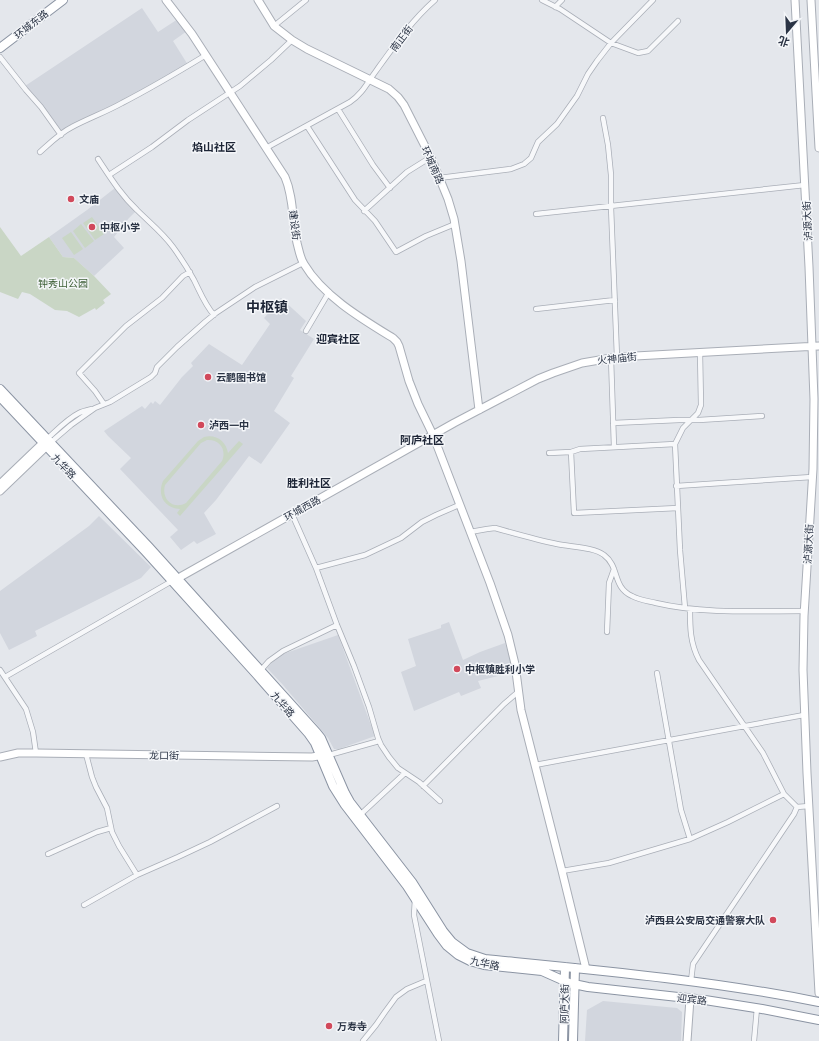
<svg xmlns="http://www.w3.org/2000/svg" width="819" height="1041" viewBox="0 0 819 1041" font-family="'DM Sans','Noto Sans SC',sans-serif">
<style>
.built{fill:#d2d6de}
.green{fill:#c9d6c5;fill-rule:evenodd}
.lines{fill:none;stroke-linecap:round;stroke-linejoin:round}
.street-casing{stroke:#a9aeb7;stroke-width:6}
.secondary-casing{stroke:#a9aeb7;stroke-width:9}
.highway-casing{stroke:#8b94a3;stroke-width:10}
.street{stroke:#f7f8fa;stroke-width:4.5}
.secondary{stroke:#fff;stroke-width:7}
.highway{stroke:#fff;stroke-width:8}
.poi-dot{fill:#d1495b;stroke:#f4f6f9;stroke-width:1.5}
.labels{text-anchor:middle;stroke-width:3;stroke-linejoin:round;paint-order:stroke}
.street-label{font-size:10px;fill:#2b3445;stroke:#f4f6f9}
.poi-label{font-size:10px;font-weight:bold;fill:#2b3445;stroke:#f4f6f9;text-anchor:start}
.park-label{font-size:10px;fill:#3f6138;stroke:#f4f6f9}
.neighbourhood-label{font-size:11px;font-weight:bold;fill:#1d2536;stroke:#f4f6f9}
.district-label{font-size:14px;font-weight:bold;fill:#1d2536;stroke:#f4f6f9}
</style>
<rect width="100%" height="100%" fill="#e4e7ec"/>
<path class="built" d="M142,8L158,32L178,19L187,31L173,41L188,65L116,106L61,133L25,86Z
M115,188L135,212L129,218L114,237L124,248L94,276L74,258L63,257L49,237L87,210Z
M281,298L306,321L300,330L314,339L291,376L294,378L274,411L290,423L261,464L249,456L216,500L204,513L216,534L197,544L194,541L181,550L170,537L178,530L120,469L131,458L108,436L104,431L142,406L145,409L151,402L153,404L155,401L160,405L182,377L193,366L191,363L209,344L242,365L270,324L264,318L276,305L275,304Z
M99,516L151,567L141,578L35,631L37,636L9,650L0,633V591L89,526Z
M449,622L463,660L480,652L505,643L511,663L504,665L506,674L478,681L481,688L461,696L459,692L414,711L401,672L416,666L408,639L441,628V625Z
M338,635L375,736L339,749H334L328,738L283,685L267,668L276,658L283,654Z
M603,1001L677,1008L682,1012L681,1041H585L587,1010Z"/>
<path class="green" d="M92,217L104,234L95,240L83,223Z
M81,224L94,241L85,248L73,231Z
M0,227L21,256L49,237L63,257L74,258L94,276L111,294L103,300L105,303L96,310L95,308L79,317L67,311L55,310L30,294L22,292L18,299L0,292Z
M71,232L83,249L74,255L62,238Z
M204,437C216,434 226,441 228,453L239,441L243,444L180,516L177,513L180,509C164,508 157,495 163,481L198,441ZM207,440C219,439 227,449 222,461L186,503C173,510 161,499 165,485L201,443Z"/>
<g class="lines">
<g class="street-casing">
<path id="street" d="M542,0L560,9L611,43L638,53L648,51L678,21
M555,7L562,0
M274,26L306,0
M0,57L26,90L41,107L61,135
M338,109L373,165L390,188
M603,118L608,145L611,175V207L617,357
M307,126L355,200L375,221L396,252L426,236L455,224
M266,148L350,102C363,93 367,83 376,71C394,46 412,20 435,0
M40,152C50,143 60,133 72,127C89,118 106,112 122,103C151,88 178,72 206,55
M98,159C110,177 121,195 137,210C149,222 163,233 173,247C181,258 188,269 194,280C200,292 205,305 214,315
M109,175L152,147L188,120L240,86L271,60L292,40
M439,178L511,169L524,164L531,158L538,142L557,124L577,96L588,74L597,61L611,43L653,0
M364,211L407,172L431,157
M536,214L805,185
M536,309L615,300
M306,331L329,292
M611,358L614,447
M104,404L95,391L79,373L126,326L162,298L183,276L190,272
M613,423L679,420H699L762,416
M47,439C57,430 67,419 79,413C83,411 88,410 92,409
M50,443L71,425L95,408L110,402L151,377L155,373L157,367L177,347L205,322L216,313L255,287L303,263
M571,452L574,513L678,508
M549,453L571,452L580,449L675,444
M676,486L812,477
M292,514L316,568L337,625L354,666L369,707L378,738L381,745L389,757L398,768L419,782L440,801
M470,532L487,529L495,528C516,534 537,540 557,544C571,547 594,547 604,555C620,567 612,587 632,596C639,600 648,601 656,603C703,614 756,611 804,611
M316,568L365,555L401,538L422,522L436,515L459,505
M685,608L680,550L675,444L683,428L698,413L701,405L700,352
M690,609C690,627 690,643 699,660L763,753L784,794L797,807
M607,632L609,583L614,569
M0,670L26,709L33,732L36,753
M261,670L269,661L283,651L337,625
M657,673L681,810L690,839
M5,677L172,581
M86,754L92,777L96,787L107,808L112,832L119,846L137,875
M329,755L379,741
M535,765L804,715
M423,786L504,704L518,692
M797,807L809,806
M360,815L405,773
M48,854L97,832L111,828
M562,871L609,863L690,839L728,822L784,794
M415,899L414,915L439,1041
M84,905L137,875L178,857L210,842L277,806
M691,981L693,964L794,814L797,807
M363,1041L376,1025L385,1012L396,997L407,989L426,981
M754,1041L757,1008"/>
</g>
<g class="secondary-casing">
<path id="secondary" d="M166,0L192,34L285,177C294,198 292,221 297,243C299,250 300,258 304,264C323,296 362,319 393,338L397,342L399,346L409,381L418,404L433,435L490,583L508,635L515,664L521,710L562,871L586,969
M258,0L274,26L292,40L307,49L389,89L398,97L404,105L432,160L448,199L454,219L461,261L479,410
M795,0L809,267L814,399L813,469L804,616L803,670L807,773L819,993
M811,0L819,148
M0,484L47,439
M0,491L50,443
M173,581L454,423L538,379L553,373L582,363L617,357L819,346
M0,757L18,753H36L312,757L324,755
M687,1041L690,999"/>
</g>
<g class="highway-casing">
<path id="highway" d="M0,48L63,0
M0,389L149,547L317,733L321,738L345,793L350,802L412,882L443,931L452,942L467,953L485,959C596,970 709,980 819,1002
M0,397L145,551L257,675L308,733L315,743L333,786L345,805L407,886L438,934L447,946L458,955L470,961L484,965L542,971L569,983L588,987L705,1000L762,1009L819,1020
M563,1041L565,967
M573,1041L575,968"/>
</g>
<use href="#street" class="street"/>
<use href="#secondary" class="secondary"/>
<use href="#highway" class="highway"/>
</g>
<g class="poi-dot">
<circle cx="71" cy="199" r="4"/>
<circle cx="92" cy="227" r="4"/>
<circle cx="208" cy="377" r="4"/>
<circle cx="201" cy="425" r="4"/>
<circle cx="457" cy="669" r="4"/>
<circle cx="773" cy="920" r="4"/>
<circle cx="329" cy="1026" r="4"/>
</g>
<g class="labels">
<g class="street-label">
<text transform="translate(31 24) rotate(-38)" y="4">环城东路</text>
<text transform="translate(401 38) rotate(-53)" y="4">南正街</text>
<text transform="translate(433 165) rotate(66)" y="4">环城南路</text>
<text transform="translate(807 221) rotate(-93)" y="4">泸源大街</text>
<text transform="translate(295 225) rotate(83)" y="4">建设街</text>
<text transform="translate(617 358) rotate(-6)" y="4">火神庙街</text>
<text transform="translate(64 466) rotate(46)" y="4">九华路</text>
<text transform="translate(302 508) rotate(-29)" y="4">环城西路</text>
<text transform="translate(808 544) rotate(-87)" y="4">泸源大街</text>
<text transform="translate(283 704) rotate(49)" y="4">九华路</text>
<text transform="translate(164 755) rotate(1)" y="4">龙口街</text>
<text transform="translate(485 963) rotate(12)" y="4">九华路</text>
<text transform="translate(692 999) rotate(7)" y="4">迎宾路</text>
<text transform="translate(564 1004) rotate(-89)" y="4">阿庐大街</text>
</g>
<g class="poi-label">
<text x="79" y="203">文庙</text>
<text x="100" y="231">中枢小学</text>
<text x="216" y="381">云鹏图书馆</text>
<text x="209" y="429">泸西一中</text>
<text x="465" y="673">中枢镇胜利小学</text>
<text x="765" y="924" text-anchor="end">泸西县公安局交通警察大队</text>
<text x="337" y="1030">万寿寺</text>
</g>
<g class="park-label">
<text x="63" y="287">钟秀山公园</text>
</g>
<g class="neighbourhood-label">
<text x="214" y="151">焰山社区</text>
<text x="338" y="343">迎宾社区</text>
<text x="422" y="444">阿庐社区</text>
<text x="309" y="487">胜利社区</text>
</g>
<g class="district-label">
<text x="267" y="312">中枢镇</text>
</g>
</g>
<g transform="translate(787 32) rotate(199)" stroke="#f4f6f9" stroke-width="3" paint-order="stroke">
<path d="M0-3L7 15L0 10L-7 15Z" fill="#2b3445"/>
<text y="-6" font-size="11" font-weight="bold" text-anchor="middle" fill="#2b3445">北</text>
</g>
</svg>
